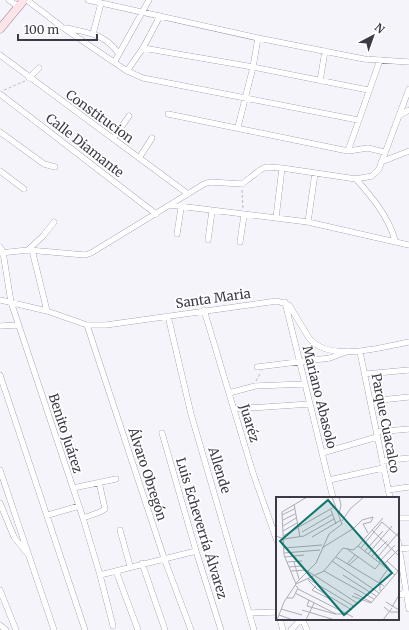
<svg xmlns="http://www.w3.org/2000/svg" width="409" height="630" viewBox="0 0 409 630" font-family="Merriweather,serif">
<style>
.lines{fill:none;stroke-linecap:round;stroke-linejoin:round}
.street-casing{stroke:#847e9a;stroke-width:6}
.secondary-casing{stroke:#847e9a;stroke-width:9}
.path{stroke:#bebcc4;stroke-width:1;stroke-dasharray:3 2;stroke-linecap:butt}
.street{stroke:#fff;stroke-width:5.5}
.secondary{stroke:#fee4e6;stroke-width:8}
.labels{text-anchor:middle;stroke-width:3.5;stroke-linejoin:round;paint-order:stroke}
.street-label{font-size:13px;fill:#3c3a46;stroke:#fff}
.inset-road{fill:none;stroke:#acaab3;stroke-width:1}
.view{fill:#0f766e;fill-opacity:0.15;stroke:#0f766e;stroke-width:2}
.inset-edge{fill:none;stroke:#3c3a46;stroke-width:2}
</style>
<rect width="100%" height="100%" fill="#f6f4fb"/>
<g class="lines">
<g class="street-casing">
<path id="street" d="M9,0L19,7
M27,0L62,27L127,71L143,78L358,120
M88,0L258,38L364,59L409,62
M66,28C89,33 104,33 119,54
M93,34L101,3
M143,48L253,67L368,90
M0,55L188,194
M115,61L149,0
M127,71L143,48L160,16
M29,78L39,68
M320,81L325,51
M0,94L156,214
M168,114L348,151L368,148L384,152
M400,115L409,110
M238,127L253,67L258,38
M0,132L44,164L55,167
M113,139L129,116
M348,151L380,60
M139,158L152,138
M381,162L409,151
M0,171L24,189
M356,179C372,197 388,216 395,240
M170,205L308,222L409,245
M276,218L282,168
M308,222L315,173
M177,234L181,208
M208,240L212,211
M240,242L244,215
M0,247L3,252L11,302L83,518L100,575L113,626
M28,250L43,236L54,222
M32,250L47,311
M0,253L28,250L85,255L91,253L204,184L210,182L242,184L260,170L266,167L282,168L356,179L372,176L379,169L409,89
M0,300L47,311L87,325H106L277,301L289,305L309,338C329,363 382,347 409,342
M285,302L333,498
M204,310L253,473L277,541
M168,316L191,414L254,630
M87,325L164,558L191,630
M0,326L18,325
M360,352L390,498
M257,367L330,358L346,352
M365,374L409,370
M0,375L85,630
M229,393L255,386L305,384
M371,401L409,397
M234,409L310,404
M376,432L409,429
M162,433L196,551L221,630
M322,453L377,437
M382,461L409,458
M0,470L54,630
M329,480L383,468
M73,488L116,479
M388,490L409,487
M0,503L14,537L26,552
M48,515L79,506
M83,518L100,512L105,509L99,482
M398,518H409
M120,530L130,566
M398,541L409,609
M399,549L409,548
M142,563L165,630
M116,571L138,630
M100,575L196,551
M0,590L16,630
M398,595L406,593
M250,613L277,612
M280,619L283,630
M302,619L307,630
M0,625L6,630
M291,630L301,619"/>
</g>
<g class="secondary-casing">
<path id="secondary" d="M0,29L24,0"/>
</g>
<path class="path" d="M4,90L25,81
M242,190L243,209
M256,381L261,372"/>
<use href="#street" class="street"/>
<use href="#secondary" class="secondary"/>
</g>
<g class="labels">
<g class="street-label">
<text transform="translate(100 116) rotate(36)" y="5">Constitucion</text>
<text transform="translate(85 145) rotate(38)" y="5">Calle Diamante</text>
<text transform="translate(213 298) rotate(-8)" y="5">Santa Maria</text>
<text transform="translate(320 397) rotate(76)" y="5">Mariano Abasolo</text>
<text transform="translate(250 423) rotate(73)" y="5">Juaréz</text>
<text transform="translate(386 423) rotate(79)" y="5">Parque Cuacalco</text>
<text transform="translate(66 433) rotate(72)" y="5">Benito Juárez</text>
<text transform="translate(220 470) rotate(73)" y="5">Allende</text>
<text transform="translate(148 474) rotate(72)" y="5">Álvaro Obregón</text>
<text transform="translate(202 528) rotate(73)" y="5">Luis Echeverría Álvarez</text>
</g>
</g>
<g transform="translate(276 497)">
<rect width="123" height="123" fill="#f6f4fb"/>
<path class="inset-road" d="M63,0L65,8L63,17M18,7L24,40M55,13L60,27M6,18L18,12M7,23L19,17M66,24L74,12L88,0M106,25L123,40M7,29L20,21M96,33L123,59M7,34L21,26M26,35L57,17M0,39L8,42L28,39L58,22M7,39L60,9M36,40L65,23M82,49L119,78M8,51L46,48M46,51L78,31L86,23L97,20L95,25L87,27L92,36M85,51L106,25M71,52L99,72L104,66M89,54L107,34M8,56L44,53M92,57L116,29M96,59L111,44M9,60L28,58M60,60L108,89M100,62L123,35M56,64L103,96M111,64L122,74M11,65L26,64M18,65L23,82M103,65L119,48M71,67L79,58M73,68L82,60M107,68L123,52M13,70L25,69M15,74L30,73L81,106M48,74L98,102M67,78L100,99M31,81L79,110M32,83L41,92L76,113M20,86L40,66L53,37L66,27L56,0M20,87L48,74L67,51L77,53L82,49L107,21M40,89L36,93L56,103M22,92L77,120M104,94V83L112,72M19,96L60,117M78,96L95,105M76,99L95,106L123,73M11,101H17L22,91L19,88M33,103L31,109L59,117H72M110,105L123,113M108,110L114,115H123M116,110L123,98M5,112L26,118M26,113L59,123M3,118L17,123M1,123L8,105L20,87L8,58L6,15L31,0M30,123L38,106M107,123L116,111"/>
<path class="view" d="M52,3L116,76L68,118L4,44Z"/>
<rect width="123" height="123" class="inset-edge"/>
</g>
<g transform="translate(373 36) rotate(41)" stroke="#ffffff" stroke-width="3" paint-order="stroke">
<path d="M0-3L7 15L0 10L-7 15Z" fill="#3c3a46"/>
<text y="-6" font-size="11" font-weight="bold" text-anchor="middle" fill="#3c3a46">N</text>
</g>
<path d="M18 34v6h79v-6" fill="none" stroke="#3c3a46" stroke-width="2"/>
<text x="24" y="34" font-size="12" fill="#3c3a46" stroke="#ffffff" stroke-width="3" paint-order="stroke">100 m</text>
</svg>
